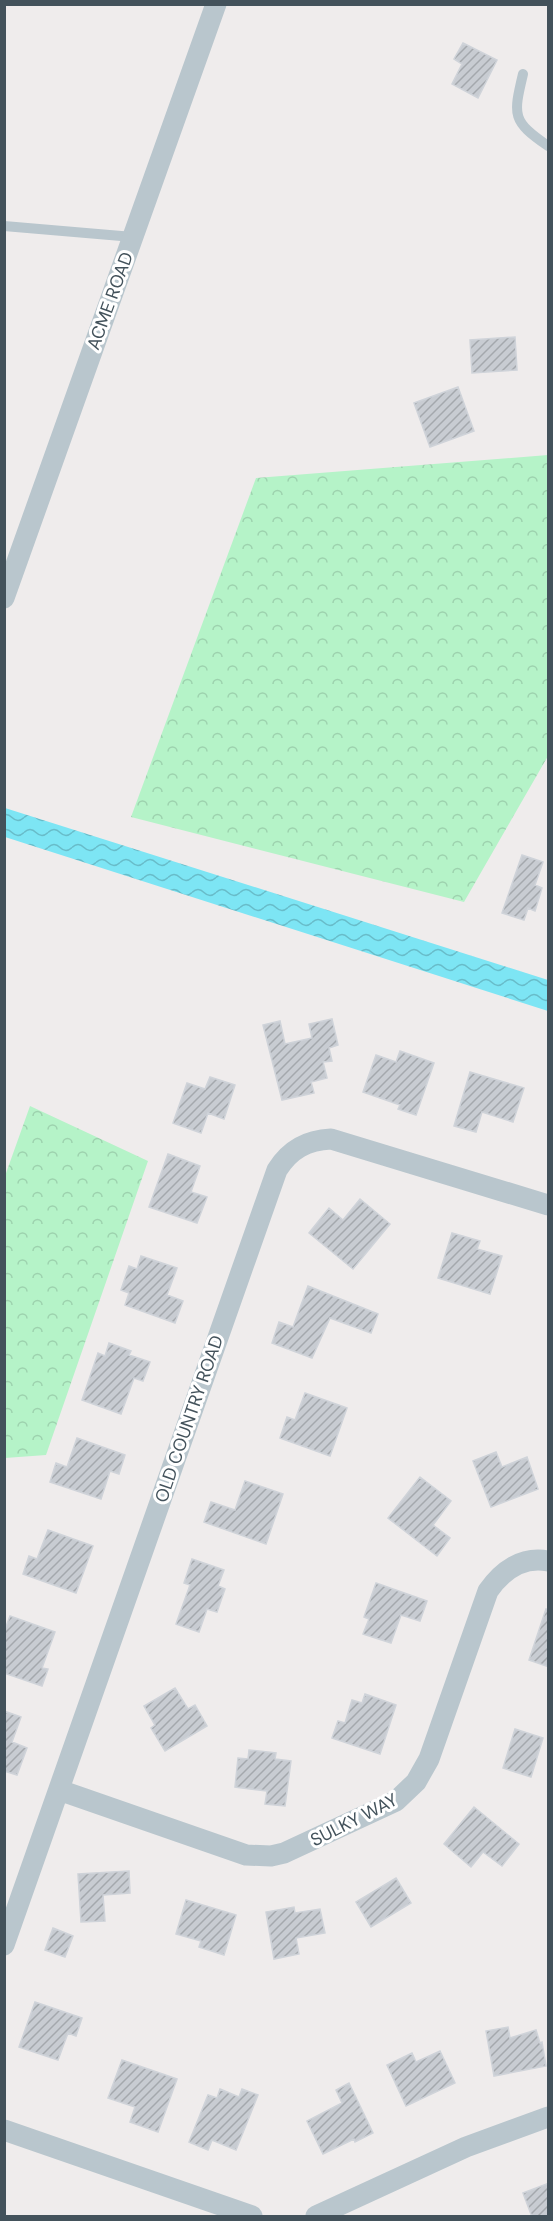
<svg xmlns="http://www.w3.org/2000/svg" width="553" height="2221" viewBox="0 0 553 2221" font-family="'DM Sans',sans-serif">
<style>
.forest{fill:url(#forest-crowns)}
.water{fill:url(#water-waves)}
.building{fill:url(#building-hatch);stroke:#cfd3d9;stroke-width:1.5}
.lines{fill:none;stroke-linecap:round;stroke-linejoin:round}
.path{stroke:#6ad397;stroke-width:3;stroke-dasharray:4.5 3;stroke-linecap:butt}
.lane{stroke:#b9c6cd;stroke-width:10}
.street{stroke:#b9c6cd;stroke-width:21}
.labels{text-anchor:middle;stroke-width:6;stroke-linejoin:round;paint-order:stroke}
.street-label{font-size:18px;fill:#43525b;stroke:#fff}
</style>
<defs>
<pattern id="forest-crowns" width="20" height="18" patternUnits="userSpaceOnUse" patternTransform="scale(1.5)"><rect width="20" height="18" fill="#b5f3c8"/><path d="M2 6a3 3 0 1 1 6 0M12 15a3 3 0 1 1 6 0" fill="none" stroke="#9dd2ae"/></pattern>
<pattern id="water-waves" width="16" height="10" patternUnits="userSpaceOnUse" patternTransform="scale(1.5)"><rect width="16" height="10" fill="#7de5f4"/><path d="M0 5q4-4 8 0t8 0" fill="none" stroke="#68bcc9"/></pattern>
<pattern id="building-hatch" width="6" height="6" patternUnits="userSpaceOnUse" patternTransform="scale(1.5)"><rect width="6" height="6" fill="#c8ccd2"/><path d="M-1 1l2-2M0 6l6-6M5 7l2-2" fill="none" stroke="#a4a8ad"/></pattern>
</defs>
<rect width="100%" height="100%" fill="#efecec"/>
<path class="forest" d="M548,455V756L464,902L131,817L256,478Z
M30,1106L148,1161L46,1455L5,1458V1176Z"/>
<path class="water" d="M5,808L548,980V1011L5,837Z"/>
<path class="building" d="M463,43L497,60L478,98L452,84L462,64L454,59Z
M515,337L517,370L472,373L470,340Z
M458,387L474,431L430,447L414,403Z
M522,855L543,862L535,885L542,888L535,911L528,908L524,920L502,913Z
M332,1019L338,1045L329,1048L332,1061L323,1062L327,1078L311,1082L314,1093L282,1100L263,1025L280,1021L285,1044L312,1038L309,1024Z
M400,1051L434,1063L416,1115L398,1109L400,1105L363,1092L376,1055L396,1062Z
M470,1072L524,1088L513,1122L482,1112L476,1132L454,1126Z
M210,1077L235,1085L224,1119L208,1113L201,1133L173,1123L187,1083L205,1089Z
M168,1154L200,1166L191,1192L207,1197L197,1223L149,1207Z
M360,1199L390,1224L353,1269L309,1233L329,1208L343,1220Z
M452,1233L480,1241L477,1249L502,1256L490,1294L438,1278Z
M141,1256L177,1268L167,1295L183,1301L175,1323L125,1305L129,1293L121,1290L129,1266L137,1269Z
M308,1286L378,1314L371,1333L330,1318L312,1358L272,1343L279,1322L293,1327Z
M109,1343L131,1351L129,1355L150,1362L143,1381L134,1378L121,1414L82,1400L98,1353L105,1356Z
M305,1393L347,1408L330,1456L280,1438L287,1417L295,1420Z
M77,1438L125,1455L119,1474L110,1471L101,1499L50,1482L56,1463L67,1467Z
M496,1452L502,1467L527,1457L538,1489L491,1507L473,1461Z
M420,1477L451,1501L433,1525L450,1538L437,1556L388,1518Z
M245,1481L283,1494L266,1544L204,1522L211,1502L235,1510Z
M48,1530L93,1546L76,1593L23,1574L29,1556L37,1559Z
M192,1559L224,1570L218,1586L225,1589L217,1612L207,1609L199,1632L176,1624L190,1585L184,1583Z
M376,1583L427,1601L420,1621L401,1615L391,1643L363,1634L369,1619L364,1617Z
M546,1609L549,1610V1667L529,1660Z
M10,1616L55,1632L42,1668L48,1669L42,1686L4,1673V1632Z
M175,1688L188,1709L195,1705L207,1726L165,1751L151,1728L155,1725L144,1706Z
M365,1694L396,1705L380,1754L332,1738L338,1721L345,1723L352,1700L362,1703Z
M4,1711L21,1717L12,1742L27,1748L17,1775L4,1771Z
M515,1729L543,1738L531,1777L503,1768Z
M249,1750L276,1753L275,1759L291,1761L285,1806L265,1804L267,1791L235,1787L238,1758L248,1759Z
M474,1807L519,1844L502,1866L483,1852L471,1867L444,1844Z
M129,1871L130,1893L103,1895L105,1921L81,1922L78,1874Z
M396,1878L411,1903L371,1927L356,1902Z
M186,1900L236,1915L224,1955L199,1947L201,1941L176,1934Z
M294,1907L295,1913L320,1909L325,1933L296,1938L299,1954L274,1959L266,1912Z
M53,1928L73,1936L65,1957L45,1950Z
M35,2002L82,2018L76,2036L68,2033L58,2060L19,2047Z
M508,2027L510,2038L536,2030L540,2043L542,2042L546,2066L494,2076L486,2031Z
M440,2051L455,2083L406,2106L387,2065L412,2053L416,2062Z
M122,2060L177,2079L158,2132L130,2122L135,2107L108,2098Z
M349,2083L373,2133L355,2142L354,2139L323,2154L307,2121L342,2103L336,2090Z
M220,2089L239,2097L242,2089L258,2095L236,2150L212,2140L208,2150L189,2142L208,2095L217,2098Z
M549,2183V2217H532L523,2193Z"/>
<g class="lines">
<path class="path" d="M4,911V916"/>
<path class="lane" d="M523,74C513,116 512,121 548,146
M4,226L133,237"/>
<path class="street" d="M4,598L216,4
M59,1790L246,1855L271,1856L284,1853L396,1801L416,1782L429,1759L488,1591C502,1571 522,1556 548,1561
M4,1945L277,1170C290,1149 307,1140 331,1139L548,1205
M4,2130L252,2216
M316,2216L466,2147L548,2117"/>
</g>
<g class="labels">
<g class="street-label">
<text transform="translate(110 301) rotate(-70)" y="6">ACME ROAD</text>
<text transform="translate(189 1419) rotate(-71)" y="6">OLD COUNTRY ROAD</text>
<text transform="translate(354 1820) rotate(-27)" y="6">SULKY WAY</text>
</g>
</g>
<rect width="553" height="2221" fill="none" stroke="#43525b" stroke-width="12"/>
</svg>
